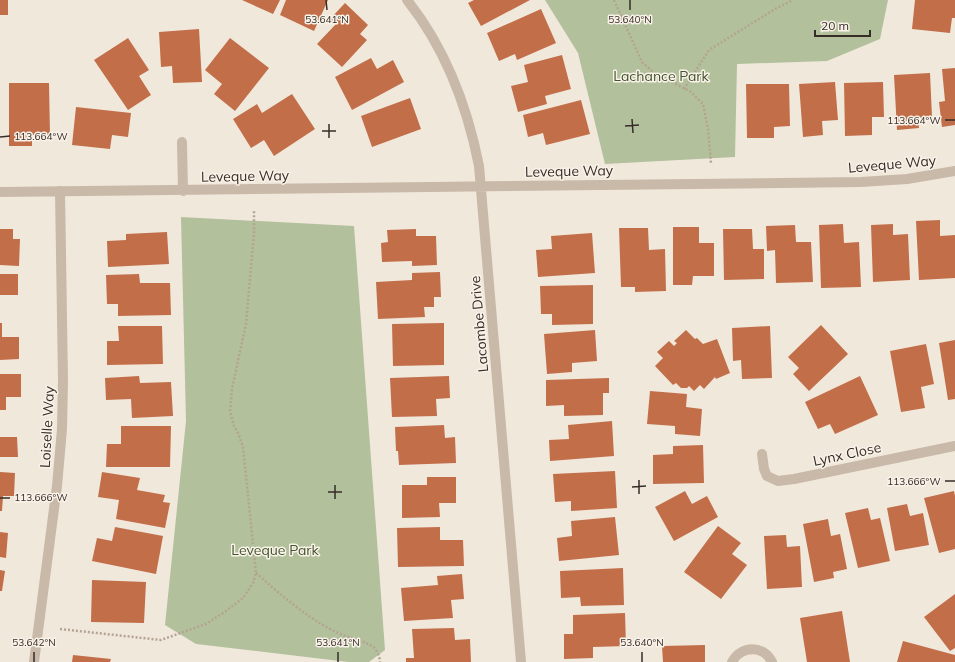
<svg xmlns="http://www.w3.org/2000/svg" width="955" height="662" viewBox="0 0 955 662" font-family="Mulish,sans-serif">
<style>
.green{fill:#b2c09c}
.building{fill:#c26e49}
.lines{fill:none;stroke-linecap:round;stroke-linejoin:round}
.path{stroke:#b5a392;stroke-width:2.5;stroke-dasharray:2 2;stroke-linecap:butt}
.minor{stroke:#c9b9a8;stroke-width:10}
.ticks{fill:none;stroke:#362d28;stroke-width:1.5}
.labels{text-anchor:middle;stroke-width:3;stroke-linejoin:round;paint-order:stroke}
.park-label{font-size:14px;fill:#43532d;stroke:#f9f2e8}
.street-label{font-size:14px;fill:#362d28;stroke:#f9f2e8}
.ticks-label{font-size:10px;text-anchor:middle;fill:#362d28;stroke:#f9f2e8;stroke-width:3;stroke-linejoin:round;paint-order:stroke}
</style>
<rect width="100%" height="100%" fill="#f1e8dc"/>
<path class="green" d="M545,0H888L880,39L827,61L737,64L735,157L605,164L578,53Z
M181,217L354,226L385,650L369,662H348L196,644L165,625L186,421Z"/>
<path class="building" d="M0,0H8V15H0Z
M242,0H280L273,14Z
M286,0H328L314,31L280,15Z
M474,0H530L481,26L468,3Z
M915,0H955V18H952L950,33L912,29Z
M345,3L368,25L360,34L367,40L342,67L317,44L336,24L330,19Z
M541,9L556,43L517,60L515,54L499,61L487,33Z
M199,29L202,82L173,83L172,66L161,67L159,32Z
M128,38L149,70L139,76L151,95L128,110L94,60Z
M230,38L269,68L235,111L214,94L222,84L205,70Z
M562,55L571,89L545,96L547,104L518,112L511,86L528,82L524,65Z
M371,58L377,69L393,60L404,82L352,110L335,77Z
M955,68V125L942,127L939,102L945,101L942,69Z
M930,73L932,117L918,118L919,128L897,130L894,75Z
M835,82L838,120L822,121L823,135L803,137L799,84Z
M883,82L884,117H872V135L845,136L844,83Z
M9,83H49L50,135H32V146H9Z
M746,84H789L790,126L774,127V138H747Z
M292,94L315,129L274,156L264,140L251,148L233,119L257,104L262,113Z
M410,98L421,129L372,147L361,116Z
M581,100L590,134L546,145L543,133L528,137L523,115Z
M76,107L131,113L128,137L112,135L110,149L72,145Z
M940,220V236L955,235V278L919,280L916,221Z
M843,224L844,243L859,242L861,287L821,288L819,225Z
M893,224V235L908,234L910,280L873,282L871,225Z
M795,225L796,242H811L813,282L776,283L775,250L767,251L766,226Z
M673,227H699V243H714V276H693L692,285H673Z
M619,228H648L649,250L665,249L666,291L635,292V287H621Z
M0,229H13V239H20L19,266L0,265Z
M416,229V236H436L437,265L412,266V261L382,262L381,243L388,242L387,230Z
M723,229H752L753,249H764V279L724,280Z
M167,232L169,264L108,267L107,241L126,240V234Z
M592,233L595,273L538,277L536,250L552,249L551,236Z
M440,272L441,297H434V307H424L425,317L378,319L376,282L412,280V273Z
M0,274H18V295H0Z
M139,274L140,283H170L171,315L118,316V304H107L106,275Z
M593,285V324L552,325V314H541L540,286Z
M0,323H2V337H19V359L0,360Z
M444,323V365L393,366L392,324Z
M821,325L848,354L809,391L793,374L799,368L788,357Z
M118,326H162L163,364L107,365V341H119Z
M770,326L772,378L742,379L741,360L733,361L732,328Z
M595,330L597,361L572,363V372L547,374L544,334Z
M686,330L695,339L697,338L703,344L717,339L730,373L716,379L715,377L704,389L700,385L694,391L689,386L687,388H681L676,383L673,385L655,366L663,358L657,352L669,341L674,346L677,343L674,341Z
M955,340V399L948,400L939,343Z
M926,344L934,384L921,387L925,408L901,412L890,351Z
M0,374H21V397H6V410H0Z
M139,376L140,383L171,382L173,416L132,418L131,399L106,400L105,378Z
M449,376L450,398L436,399L437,416L392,417L390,378Z
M860,376L878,415L835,434L830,424L818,429L805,402Z
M609,378V393H603V415L564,416V405L546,406V380Z
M650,391L687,394L686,407L702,409L700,436L675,434V426L647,424Z
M612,421L614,456L550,461L549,440L569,439L568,425Z
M444,425L445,438L455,437L456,463L399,465L398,451H396L395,427Z
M121,426H171L170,467H106L107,444H121Z
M0,437H17L18,457H0Z
M703,445L704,483L653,484V455L673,454V446Z
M615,471L617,508L571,511V501L555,502L553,474Z
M0,472L15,473L14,496H3L2,511H0Z
M102,472L140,478L137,490L165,495L163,502L170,503L165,528L116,519L119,500L98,497Z
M427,477H456V503H439L440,517L402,518V485H427Z
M685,491L692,504L707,496L718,517L674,541L655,507Z
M954,491L955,496V549L939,553L924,498Z
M907,504L910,516L923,513L929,545L895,551L887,508Z
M868,508L871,520L880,518L890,561L858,568L845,513Z
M615,517L619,555L559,561L557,538L572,536L571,521Z
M828,519L831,536L840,534L847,569L833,572L834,578L814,582L803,524Z
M718,526L741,543L732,554L747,565L721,599L684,572Z
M115,527L163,536L156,574L92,561L97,538L112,541Z
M440,527V540H463L464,566L398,567L397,528Z
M0,532L8,533L6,558L0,557Z
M786,535L787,547L800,546L802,587L767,589L764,536Z
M623,568L624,605L581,606L580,597L561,598L560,571Z
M0,570L5,571L2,591H0Z
M462,574L464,599L451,600L453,618L404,621L401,588L438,585L437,576Z
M92,580L146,582L144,623L91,622Z
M955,594V648L950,651L924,617Z
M842,611L850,662H807L800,618Z
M625,613L626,646L593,647V658L564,659V634H573V615Z
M454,628L455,640L470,639L471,662H406V658H414L412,629Z
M903,641L955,655V662H897Z
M705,645V662H663L662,646Z
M73,655L111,659L110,662H72Z"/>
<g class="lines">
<path class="path" d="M614,0L642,62L653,72L691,92L703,104L708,129L711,163
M684,89L709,50L775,9L793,0
M256,573C282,596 307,618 338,633C349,638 362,640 372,646C377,649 380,657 380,662
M60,629L161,640L206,624L226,611L243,598L253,583L256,573L243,447L238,433L234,426L230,411L232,389L246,324L254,233V211"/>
<path class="minor" d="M407,0C446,49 467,105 479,166L521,662
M182,142L183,191
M0,192C287,189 574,185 861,182L907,179L955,171
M762,454L764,469L767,476L778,481L794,479L955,446
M34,662L57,486L62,429L63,380L60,191
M732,662C741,645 764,645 772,662"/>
</g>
<path class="ticks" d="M326,0L327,10M630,0V10M632,119L633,133M945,120H955M329,124V138M625,126L639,125M322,131H336M0,137L10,136M639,480V494M945,481H955M335,485V499M632,487L646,486M328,492H342M0,498H10M34,652V662M338,652V662M642,652V662"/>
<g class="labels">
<g class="park-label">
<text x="661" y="81">Lachance Park</text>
<text x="275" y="555">Leveque Park</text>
</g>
<g class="street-label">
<text transform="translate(892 164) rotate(-5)" y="5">Leveque Way</text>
<text transform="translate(569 171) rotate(-1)" y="5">Leveque Way</text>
<text transform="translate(245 176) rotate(-1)" y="5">Leveque Way</text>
<text transform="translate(479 324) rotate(-95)" y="5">Lacombe Drive</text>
<text transform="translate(47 427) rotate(-87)" y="5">Loiselle Way</text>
<text transform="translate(847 454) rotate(-12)" y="5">Lynx Close</text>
</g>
</g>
<g class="ticks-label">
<text x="327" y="23">53.641°N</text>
<text x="630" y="23">53.640°N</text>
<text x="914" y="124">113.664°W</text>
<text x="41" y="140">113.664°W</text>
<text x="914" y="485">113.666°W</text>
<text x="41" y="501">113.666°W</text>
<text x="34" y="646">53.642°N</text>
<text x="338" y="646">53.641°N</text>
<text x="642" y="646">53.640°N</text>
</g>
<path d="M815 30v6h55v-6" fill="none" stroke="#362d28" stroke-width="2"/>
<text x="821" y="30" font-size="12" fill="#362d28" stroke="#f9f2e8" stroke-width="3" paint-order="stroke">20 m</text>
</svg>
